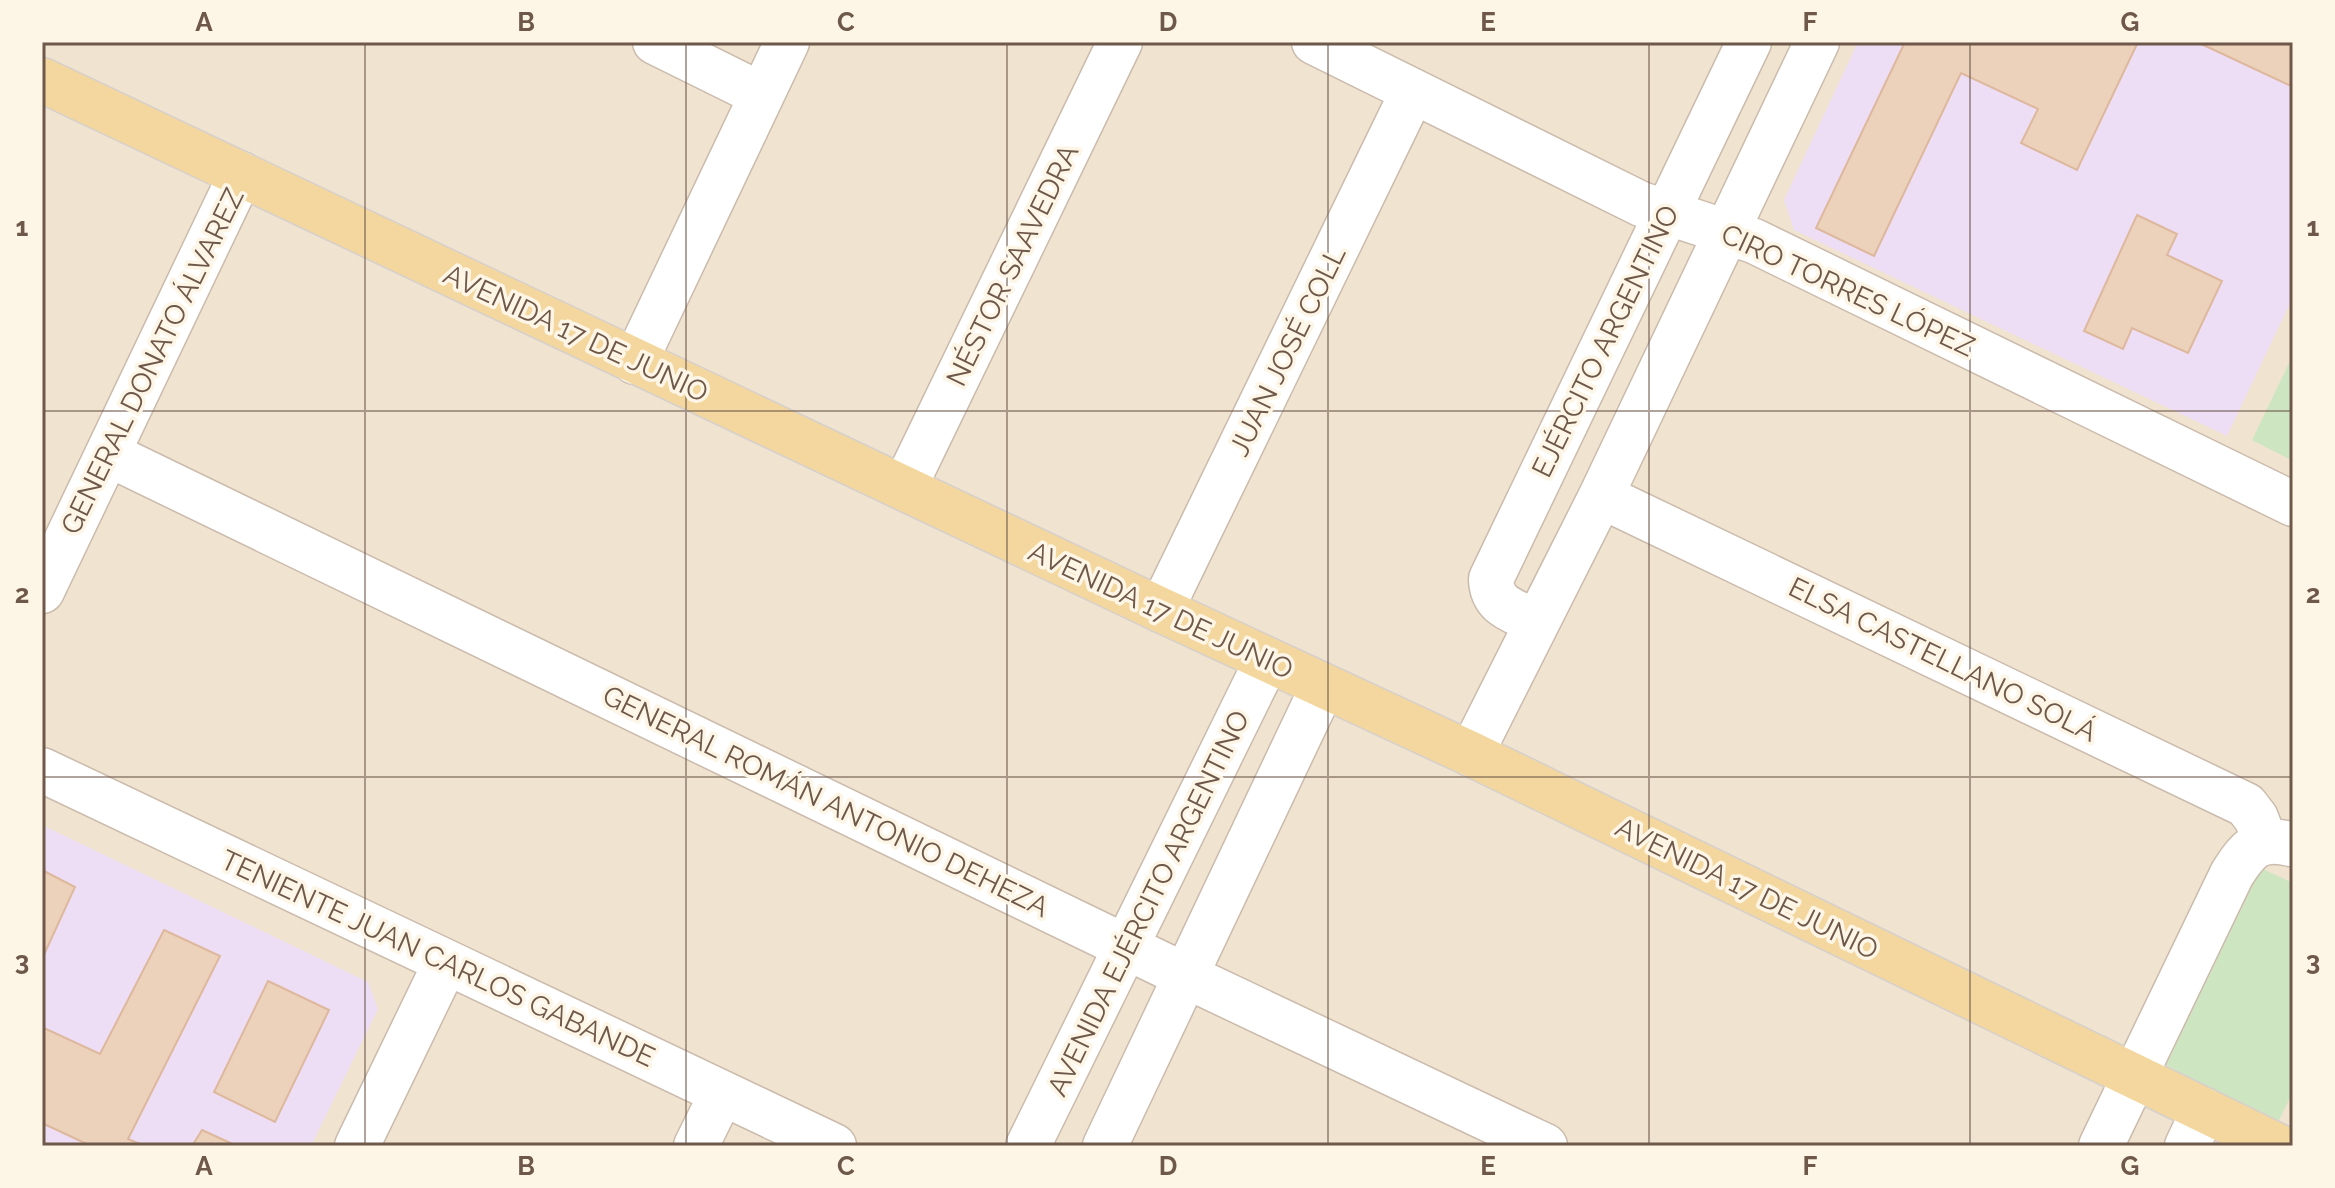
<svg xmlns="http://www.w3.org/2000/svg" width="2335" height="1188" viewBox="0 0 2335 1188" font-family="Raleway,sans-serif">
<style>
.residential{fill:#f0e3d0}
.education{fill:#eedef5}
.green{fill:#cee5c1}
.building{fill:#ecd1bb;stroke:#ddb89d;stroke-width:2}
.lines{fill:none;stroke-linecap:round;stroke-linejoin:round}
.minor-casing{stroke:#cbbbac;stroke-width:47}
.major-casing{stroke:#d6d0cc;stroke-width:47}
.minor{stroke:#fff;stroke-width:44}
.major{stroke:#f3d79e;stroke-width:44}
.grid{fill:none;stroke:#6e584a;stroke-width:2;stroke-opacity:0.55}
.labels{text-anchor:middle;stroke-width:7;stroke-linejoin:round;paint-order:stroke}
.street-label{font-size:28px;fill:#6e584a;stroke:#fdf5e6}
.neatline{fill:none;stroke:#6e584a;stroke-width:3}
.grid-label{font-size:26px;text-anchor:middle;font-weight:bold;fill:#6e584a}
</style>
<rect width="100%" height="100%" fill="#f9f1e1"/>
<path class="residential" d="M42,42H2293V1146H42Z"/>
<path class="education" d="M1858,42H2293V297L2227,436L1794,230L1784,200Z
M42,825L368,982L378,1009L311,1146H42Z"/>
<path class="green" d="M2293,355V461L2252,440Z
M2261,868L2293,883V1092L2277,1124L2166,1065Z"/>
<path class="building" d="M1905,42H2138L2077,170L2021,143L2038,109L1961,73L1874,256L1816,228Z
M2197,42H2293V87Z
M2137,215L2177,234L2167,255L2222,281L2188,353L2132,328L2123,349L2084,331Z
M42,870L75,887L42,959Z
M164,930L220,956L128,1139L145,1146H91L42,1123V1027L100,1054Z
M268,981L329,1010L275,1122L214,1092Z
M202,1130L237,1146H192Z"/>
<g class="lines">
<g class="minor-casing">
<path id="minor" d="M655,42L762,95
M1314,42L1641,204L1754,241L2293,504
M635,362L787,42
M108,454L1184,975L1545,1146
M904,488L1120,42
M1601,496L2246,805L2256,818L2265,841
M42,591L241,174
M1161,610L1413,91
M1536,622C1513,610 1492,607 1491,579L1749,42
M1471,754L1601,496L1817,42
M42,770L834,1146
M357,1146L446,962
M696,1146L722,1093
M1028,1146L1267,660
M1105,1146L1323,686
M2101,1146L2232,874C2248,849 2258,836 2291,844
M2187,1146L2204,1110"/>
</g>
<g class="major-casing">
<path id="major" d="M42,80L1161,610L1471,754L2278,1146"/>
</g>
<use href="#minor" class="minor"/>
<use href="#major" class="major"/>
</g>
<path class="grid" d="M365,42V1146M686,42V1146M1007,42V1146M1328,42V1146M1649,42V1146M1970,42V1146M42,411H2293M42,777H2293"/>
<g class="labels">
<g class="street-label">
<text transform="translate(1012 265) rotate(-64)" y="10">NÉSTOR SAAVEDRA</text>
<text transform="translate(1848 290) rotate(25)" y="10">CIRO TORRES LÓPEZ</text>
<text transform="translate(576 333) rotate(25)" y="10">AVENIDA 17 DE JUNIO</text>
<text transform="translate(1605 341) rotate(-64)" y="10">EJÉRCITO ARGENTINO</text>
<text transform="translate(1287 351) rotate(-64)" y="10">JUAN JOSÉ COLL</text>
<text transform="translate(152 361) rotate(-64)" y="10">GENERAL DONATO ÁLVAREZ</text>
<text transform="translate(1161 610) rotate(25)" y="10">AVENIDA 17 DE JUNIO</text>
<text transform="translate(1943 659) rotate(26)" y="10">ELSA CASTELLANO SOLÁ</text>
<text transform="translate(826 801) rotate(26)" y="10">GENERAL ROMÁN ANTONIO DEHEZA</text>
<text transform="translate(1747 888) rotate(26)" y="10">AVENIDA 17 DE JUNIO</text>
<text transform="translate(1148 903) rotate(-64)" y="10">AVENIDA EJÉRCITO ARGENTINO</text>
<text transform="translate(438 958) rotate(25)" y="10">TENIENTE JUAN CARLOS GABANDE</text>
</g>
</g>
<rect width="2335" height="1188" fill="none" stroke="#fdf5e6" stroke-width="88"/>
<rect x="44" y="44" width="2247" height="1100" class="neatline"/>
<g class="grid-label">
<text x="204" y="31">A</text>
<text x="526" y="31">B</text>
<text x="846" y="31">C</text>
<text x="1168" y="31">D</text>
<text x="1488" y="31">E</text>
<text x="1810" y="31">F</text>
<text x="2130" y="31">G</text>
<text x="22" y="236">1</text>
<text x="2313" y="236">1</text>
<text x="22" y="603">2</text>
<text x="2313" y="603">2</text>
<text x="22" y="970">3</text>
<text x="2313" y="970">3</text>
<text x="204" y="1175">A</text>
<text x="526" y="1175">B</text>
<text x="846" y="1175">C</text>
<text x="1168" y="1175">D</text>
<text x="1488" y="1175">E</text>
<text x="1810" y="1175">F</text>
<text x="2130" y="1175">G</text>
</g>
</svg>
